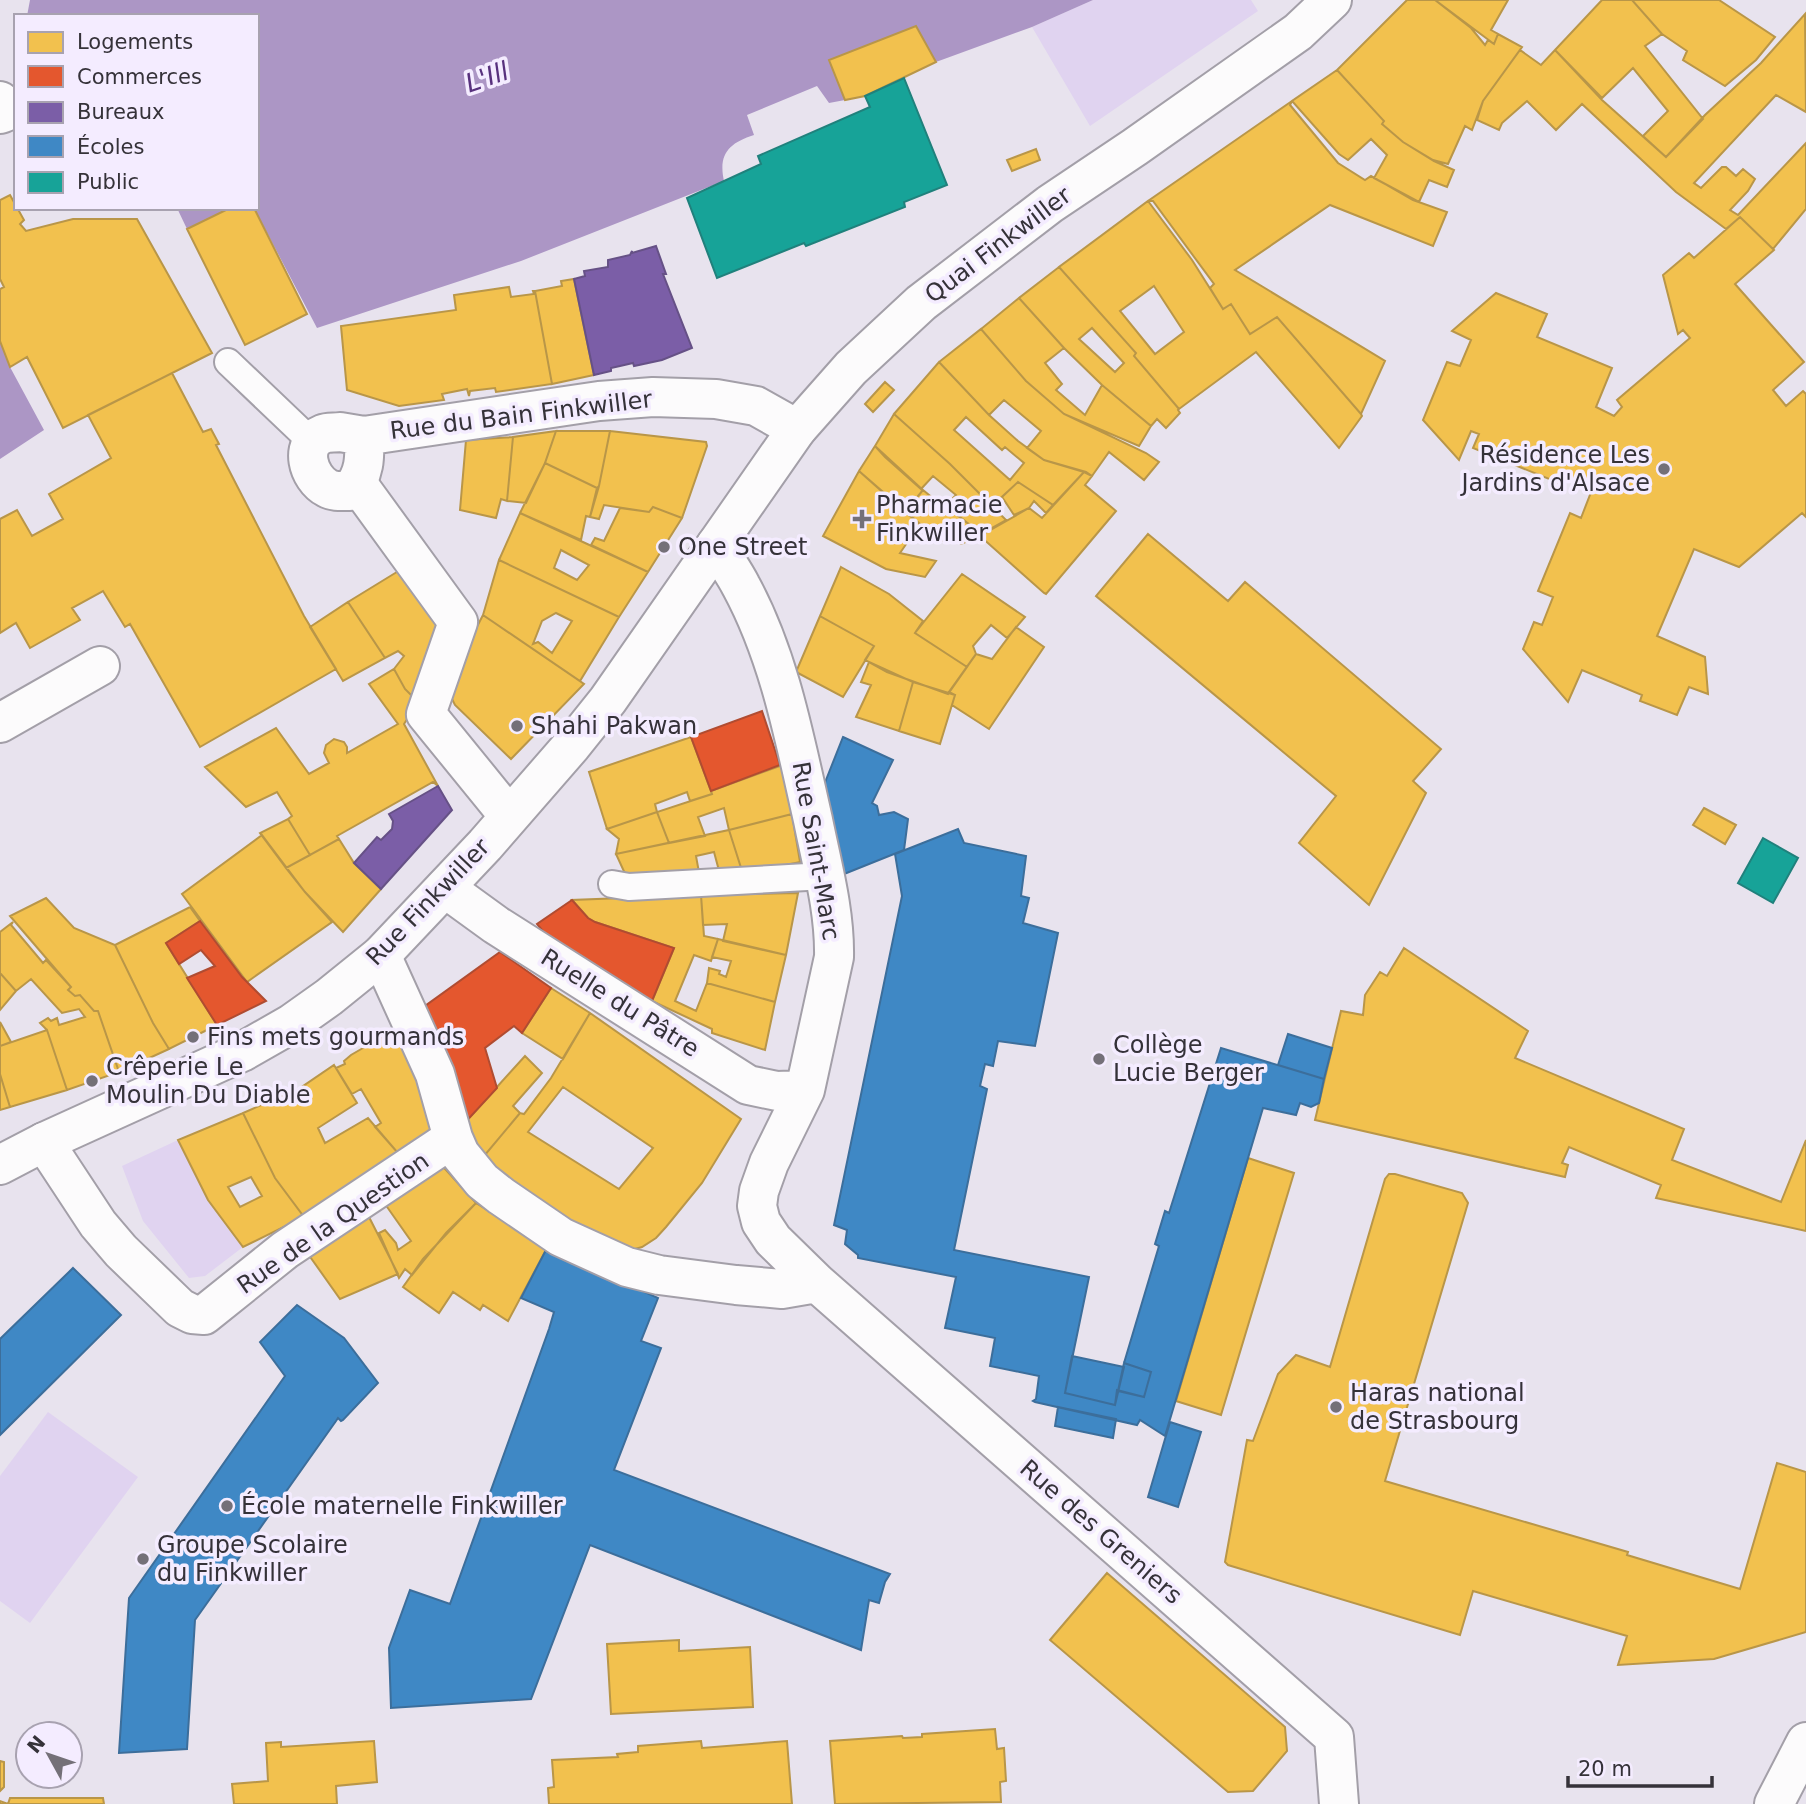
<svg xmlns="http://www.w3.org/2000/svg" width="1806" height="1804" viewBox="0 0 1806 1804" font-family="'DejaVu Sans',sans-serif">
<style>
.green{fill:#e0d3f0}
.water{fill:#ac96c5}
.pier{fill:#e8e3ee}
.homes{fill:#f2c14e;stroke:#b99648;stroke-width:2;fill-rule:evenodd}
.shops{fill:#e4572e;stroke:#b04c31;stroke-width:2}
.offices{fill:#7b5ea7;stroke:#665186;stroke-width:2}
.schools{fill:#3f88c5;stroke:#3c6e9b;stroke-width:2}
.public{fill:#17a398;stroke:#20817c;stroke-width:2}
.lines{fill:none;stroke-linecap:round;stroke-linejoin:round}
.service-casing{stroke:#a39fa8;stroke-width:30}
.pedestrian-casing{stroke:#a39fa8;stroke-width:42}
.minor-casing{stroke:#a39fa8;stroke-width:42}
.tertiary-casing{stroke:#a39fa8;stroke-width:42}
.service{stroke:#fcfbfc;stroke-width:26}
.pedestrian{stroke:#fcfbfc;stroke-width:38}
.minor{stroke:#fcfbfc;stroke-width:38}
.tertiary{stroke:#fcfbfc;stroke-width:38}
.poi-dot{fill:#747078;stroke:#f4ecff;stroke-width:2.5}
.labels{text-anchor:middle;stroke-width:7;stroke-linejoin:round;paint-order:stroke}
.street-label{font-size:24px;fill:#353239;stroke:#f4ecff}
.poi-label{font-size:24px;fill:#353239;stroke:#f4ecff;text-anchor:start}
.water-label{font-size:26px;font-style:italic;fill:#58317e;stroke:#f4ecff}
</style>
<rect width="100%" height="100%" fill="#e8e3ee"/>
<path class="green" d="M1093,0H1251L1258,11L1090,126L1032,27Z
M178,1140L208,1200L243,1247L205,1276L189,1278L143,1221L122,1166Z
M48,1412L138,1477L30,1623L0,1601V1476Z"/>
<path class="water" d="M0,0H1093L1032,27L936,62L916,26L830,60L845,100L829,103L817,86L747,115L754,135C729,143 718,154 724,181L521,261L317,328L254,208H257V16H182L181,14L16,16Z
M177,208H230L187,229Z
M0,341L10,367L44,430L0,459Z"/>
<path class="pier" d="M0,0H30L27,16H16V40L0,44Z"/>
<path class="homes" d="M1407,0H1435L1471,28L1485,45L1488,40L1494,44L1498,34L1522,47L1483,101L1472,130L1465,126L1448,164L1433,160L1403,142L1382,124L1384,121L1337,70Z
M1435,0H1508L1491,30L1498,34L1494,44Z
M1602,0H1632L1662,34L1645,46L1703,119L1666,157L1643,136L1668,111L1633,68L1602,98L1555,50Z
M1632,0H1719L1775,37L1756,60L1725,86L1683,60L1687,51L1662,34Z
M1805,14L1806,112L1776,95L1694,183L1701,188L1722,167H1726L1736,176L1743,169L1755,179L1748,191L1730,210L1738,215L1806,143V209L1773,249L1740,217L1726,229L1676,192L1582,104L1556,130L1527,101L1502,123L1499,130L1477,120L1483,101L1520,50L1541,65L1555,50L1602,100L1666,157L1705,115L1761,63Z
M916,26L936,62L865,96L845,100L829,60Z
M1337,70L1384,121L1382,124L1403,142L1434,161L1454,170L1447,187L1429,180L1419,202L1374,178L1387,155L1371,139L1348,160L1339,154L1292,101Z
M1292,101L1290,105L1338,163L1365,180L1371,176L1413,200L1447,212L1433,246L1330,205L1235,270L1385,361L1361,414L1277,317L1250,334L1231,304L1223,309L1210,288L1214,284L1153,201H1148Z
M1036,149L1040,160L1012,171L1007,160Z
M10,195L24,220L20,224L26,231L73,219H137L212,353L63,428L27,357L10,367L0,341V289L4,287L0,279V200Z
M1148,201L1192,260L1223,309L1231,304L1250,334L1277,317L1361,414L1362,416L1339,448L1256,352L1179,409L1134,356L1136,353L1059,267ZM1154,286L1184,332L1155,354L1120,311Z
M230,208H254L307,314L245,345L187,229Z
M1740,217L1774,250L1735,284L1804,362L1773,390L1786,406L1803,391L1806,394V517L1802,513L1739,567L1694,549L1657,636L1705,657L1708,694L1689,687L1677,715L1640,701L1642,695L1582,670L1568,702L1523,649L1534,622L1542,625L1553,597L1538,591L1570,513L1581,518L1593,487L1568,477L1564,485L1473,448L1479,434L1471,431L1459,460L1423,420L1447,362L1460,366L1471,340L1452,331L1496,293L1547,314L1537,337L1612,368L1596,407L1614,416L1622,407L1617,400L1690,338L1683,330L1678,334L1663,275L1689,253L1694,258Z
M1059,267L1136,353L1134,356L1179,409L1178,410L1180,413L1166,428L1157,419L1151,426L1102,385L1064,348L1019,298ZM1092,328L1124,363L1115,372L1079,339Z
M574,279L594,375L552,384L535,291L562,286L561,281Z
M509,287L511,297L534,294L533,291H535L552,384L496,392L495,388L470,391L469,396L467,389L442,394L444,400L399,406L347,390L341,326L456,310L454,295Z
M1019,298L1064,348L1045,363L1062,384L1056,390L1085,415L1102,385L1151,426L1139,446L1064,414L1026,381L981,329Z
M981,329L1026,381L1064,414L1146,453L1159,462L1144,480L1109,452L1092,476L1086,472L1044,460L1027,448L1041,431L1004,400L989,415L939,362Z
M939,362L989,415L1018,441L1044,460L1084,472L1053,505L1018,482L992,506L950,464L894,414ZM966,417L1002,450L1005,447L1024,463L1010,480L954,430Z
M172,373L203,432L211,429L219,444L216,445L304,616L336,669L200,747L130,624L125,627L103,591L72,608L80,620L30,648L16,623L0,633V519L17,510L32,536L63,519L49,494L111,458L88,415Z
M885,382L894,390L873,412L865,404Z
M894,414L950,464L1006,520L981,534L947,507H944L956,495L933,476L921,489L885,457L875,446Z
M556,431L545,463L526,503L507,501L513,437Z
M556,431H610L599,486L597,488L545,463Z
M610,431L706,442L707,446L682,518L653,507L649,512L604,505L599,519L590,517L599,486Z
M513,437L507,501L501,499L496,518L460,510L466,440Z
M875,446L923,490L905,512L859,471Z
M545,463L597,488L590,517L586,516L581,540L520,513Z
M859,471L920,524L900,553L936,561L925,577L886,569L823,536Z
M1084,472L1092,476L1085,485L1116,511L1046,594L1044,593L980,536L1029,508L1042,518Z
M1018,482L1053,505L1046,513L1034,501L1029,508L1014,515L1002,497Z
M923,490L945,508L947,507L983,535L961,544L948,536L943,541L920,524L905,512Z
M653,507L682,518L648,572L591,545L595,538L604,541L620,508L649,512Z
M520,513L648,572L619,617L499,560ZM561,550L589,565L577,580L554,568Z
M1148,534L1228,601L1245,582L1441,749L1413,781L1426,793L1369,905L1299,843L1336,796L1096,596Z
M499,560L619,617L580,681L483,615ZM556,613L572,621L552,653L538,642L533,644L542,621Z
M405,567L440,622L418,702L405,689L394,669L404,656L398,651L385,658L348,602Z
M841,567L889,594L923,621L915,633L967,667L948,694L887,672L865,660L874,646L820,616Z
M962,574L1025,617L1007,638L991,625L973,646L976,654L967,667L915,633Z
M348,602L385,658L343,681L310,627Z
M483,615L584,684L511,759L455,705L446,687Z
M820,616L874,646L843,697L796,672Z
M1016,627L1044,647L989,729L952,705L955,695L949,692L976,654L992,659Z
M869,662L913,682L899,731L856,717L871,685L861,682Z
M394,669L405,689L418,702L404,724L438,786L433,782L337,836L339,839L310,855L288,819L292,816L277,792L246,807L205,767L276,728L309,774L329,763L324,753L326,745L334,739L344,742L347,747V753L398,724L369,684Z
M913,682L955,695L940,744L899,731Z
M691,737L712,794L690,801L687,792L655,804L657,812L607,829L589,772Z
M788,763L792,814L729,830L724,808L698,817L705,836L669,843L657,812L712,794L711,791Z
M1704,808L1736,825L1725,844L1693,825Z
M657,812L669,843L616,854L619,839L607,829Z
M792,814L800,862L743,874L729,830Z
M288,819L310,855L286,868L260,833Z
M729,830L743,874L721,878L714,852L696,856L700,878H627L616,854Z
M262,835L305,892L332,922L247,982L182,894Z
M339,839L354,863L381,889L343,932L305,892L286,868Z
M798,893L786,955L723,941L727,924L703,925L701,895Z
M701,895L704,936L718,939L711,961L694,955L675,1001L696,1011L707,983L775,1002L765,1050L712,1033V1029L652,1001L674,948L595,922L588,918L572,900Z
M46,898L74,928L115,945L153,1023L169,1049L119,1072L98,1011H94L80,995L75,996L68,990L71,987L10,916Z
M190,907L200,921L166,943L217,1025L169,1049L153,1023L115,945Z
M13,922L11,925L43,963L46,960L71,987L68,990L75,996L80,995L94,1011H98L119,1072L67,1090L47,1030L40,1023L48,1018L51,1021L57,1018L59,1025L85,1017L79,1009L62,1013L31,979L16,991L0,973V932Z
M718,939L786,955L775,1002L707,983L709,968L720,971L719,974L726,977L731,961L712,957Z
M1404,948L1528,1031L1515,1058L1684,1129L1672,1160L1781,1202L1806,1140V1231L1656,1198L1661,1185L1569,1147L1562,1163L1568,1165L1565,1177L1315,1120L1341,1011L1363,1015L1365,995L1380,972L1387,976Z
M0,973L16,991L0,1010Z
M551,988L590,1013L563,1059L522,1033Z
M590,1013L741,1119L702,1183L666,1227L656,1238L642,1247L628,1251L531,1205L479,1162L520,1113L524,1114L551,1078ZM563,1087L653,1148L619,1189L528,1132Z
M0,1022L11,1042L0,1046Z
M47,1030L67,1090L10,1107L0,1074V1046Z
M394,1030L422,1078L437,1135L404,1160L375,1127L381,1123L361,1089L352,1094L336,1068L345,1064L344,1061L351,1055Z
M525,1056L542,1073L513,1106L520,1113L479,1162L460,1128Z
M334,1065L357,1103L318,1128L325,1143L368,1118L404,1160L304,1217L275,1178L243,1113L300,1088Z
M0,1074L10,1107L0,1110Z
M243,1113L275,1178L304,1217L243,1247L208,1200L178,1140ZM251,1177L262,1196L240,1207L228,1187Z
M1248,1158L1294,1173L1221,1415L1176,1401Z
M437,1160L476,1203L446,1233L412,1275L405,1269L399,1278L379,1233L385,1230L396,1243L398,1250L411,1241L385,1204Z
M1389,1174H1395L1462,1193L1468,1203L1385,1481L1628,1552L1627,1555L1740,1589L1777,1463L1806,1472V1632L1714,1659L1618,1665L1627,1636L1473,1591L1460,1635L1228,1565L1225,1562L1247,1440L1253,1441L1278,1374L1296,1355L1330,1367L1385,1179Z
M476,1203L547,1248L508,1321L483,1305L480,1310L453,1292L439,1313L403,1287L423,1259Z
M368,1215L398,1274L340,1299L306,1251Z
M1107,1573L1285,1727L1287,1751L1253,1791L1228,1792L1050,1640Z
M679,1640V1651L750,1647L753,1707L611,1714L607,1644Z
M995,1729L997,1749L1004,1748L1006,1781L1000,1782L1001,1802L835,1804L830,1741L902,1736L903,1738L922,1737V1734Z
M374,1741L377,1782L336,1786L337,1804H234L232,1784L268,1781L266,1743L281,1742V1747Z
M701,1741L702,1748L787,1741L792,1804H549L548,1788L554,1787L552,1760L618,1757L617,1754L638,1752V1746Z
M0,1761L4,1762V1787L0,1791Z
M10,1798H103L104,1804H0V1801L8,1804Z"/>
<path class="shops" d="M762,711L780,765L711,791L691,737Z
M572,900L588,918L595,922L674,948L652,1001L546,935L537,924Z
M200,921L242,977L266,1001L217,1025L187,978L215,966L201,950L179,964L166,943Z
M500,952L551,988L522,1033L514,1026L485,1048L497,1088L460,1128L425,1006Z"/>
<path class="offices" d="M656,246L666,274H663L692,348L662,360L634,366L633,363L620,366L611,368V371L594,375L574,279L585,276L584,271L608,267V260L630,255L632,251V253Z
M438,786L452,810L381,889L354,863L377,837L381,840L392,829L393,821L389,814Z"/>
<path class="schools" d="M843,737L893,760L872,803L877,806L879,815L894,812L908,819L904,850L839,876L824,785Z
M958,829L964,843L1026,856L1021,896L1029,898L1023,923L1058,933L1035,1046L998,1041L993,1066L985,1064L980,1086L987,1089L954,1250L1089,1277L1065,1393L1115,1405L1117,1390L1144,1397L1151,1372L1124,1363L1159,1246L1155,1244L1165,1211L1169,1213L1221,1048L1324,1079L1319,1103L1311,1107L1300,1103L1296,1115L1263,1108L1165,1436L1140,1420L1137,1425L1035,1402L1033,1401L1036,1399L1039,1376L990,1366L995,1338L945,1328L956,1277L858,1258V1255L845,1244L847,1230L834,1225L902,896L895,854Z
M1288,1034L1332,1048L1324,1079L1278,1065Z
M547,1248L658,1298L641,1341L661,1348L614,1470L890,1574L885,1582L879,1603L869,1600L861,1650L590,1545L531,1699L391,1708L389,1648L410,1590L450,1604L549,1329L554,1312L521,1298Z
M73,1268L121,1315L0,1435V1339Z
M297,1305L344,1338L378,1383L343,1420L341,1421L338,1418L336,1421L195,1620L187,1749L119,1753L129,1598L285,1376L260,1342Z
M1072,1356L1124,1367L1115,1405L1065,1393Z
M1124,1363L1151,1372L1144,1397L1118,1391Z
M1058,1407L1116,1419L1113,1438L1055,1426Z
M1170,1422L1201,1432L1178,1507L1148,1497Z"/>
<path class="public" d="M904,78L947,185L904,202L905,207L806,246L804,243L717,278L687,198L761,164L758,156L870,107L865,96Z
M1763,838L1798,858L1773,903L1738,883Z"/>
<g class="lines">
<g class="service-casing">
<path id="service" d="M228,362L312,442
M612,884L629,887L825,876"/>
</g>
<g class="pedestrian-casing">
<path id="pedestrian" d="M0,101L3,113L0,114
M357,483L458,622L426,714L509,816
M0,723L100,666"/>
</g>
<g class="minor-casing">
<path id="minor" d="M340,432L364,436C365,457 365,475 350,491C342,491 334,492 327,488C308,478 298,444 323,434C328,432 335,433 340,432Z
M364,436L599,401L653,397L716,399L756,406L797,429
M716,545C724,559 734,572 741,586C780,658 795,741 813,820C822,865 835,911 834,957L805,1090L769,1163L759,1191L757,1206L761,1222L773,1240L817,1283L1334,1737L1339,1804
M445,888L496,925L748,1085L777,1091L805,1090
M381,955L435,1074L453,1138L460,1154L482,1181L501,1196L561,1237L627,1267L659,1275L736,1285L782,1289L817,1283
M44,1142L98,1224L121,1251L180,1308L192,1314L204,1315L285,1250L453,1138
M1774,1804L1806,1742"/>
</g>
<g class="tertiary-casing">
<path id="tertiary" d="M0,1165L44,1142L242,1052L291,1024L329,997L381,955L485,845L572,745L608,700L797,429L851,368L921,303L1050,204L1135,147L1298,32L1332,0"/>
</g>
<use href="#service" class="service"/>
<use href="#pedestrian" class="pedestrian"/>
<use href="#minor" class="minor"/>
<use href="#tertiary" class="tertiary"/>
</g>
<g class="poi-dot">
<circle cx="1664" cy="469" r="7"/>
<path d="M858.5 508.5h7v7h7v7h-7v7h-7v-7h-7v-7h7z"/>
<circle cx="664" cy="547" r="7"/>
<circle cx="517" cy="726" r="7"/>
<circle cx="193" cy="1037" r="7"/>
<circle cx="1099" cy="1059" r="7"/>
<circle cx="92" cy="1081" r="7"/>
<circle cx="1336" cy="1407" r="7"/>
<circle cx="227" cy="1506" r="7"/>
<circle cx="143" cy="1559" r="7"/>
</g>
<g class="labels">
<g class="street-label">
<text transform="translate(998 245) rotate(-37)" y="8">Quai Finkwiller</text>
<text transform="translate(521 415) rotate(-7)" y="8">Rue du Bain Finkwiller</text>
<text transform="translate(816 851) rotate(80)" y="8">Rue Saint-Marc</text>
<text transform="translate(428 902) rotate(-46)" y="8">Rue Finkwiller</text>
<text transform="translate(620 1003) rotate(32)" y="8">Ruelle du Pâtre</text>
<text transform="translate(333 1223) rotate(-35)" y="8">Rue de la Question</text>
<text transform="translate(1101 1532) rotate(41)" y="8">Rue des Greniers</text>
</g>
<g class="poi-label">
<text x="1650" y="463" text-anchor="end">Résidence Les<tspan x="1650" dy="28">Jardins d'Alsace</tspan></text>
<text x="876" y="513">Pharmacie<tspan x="876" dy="28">Finkwiller</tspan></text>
<text x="678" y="555">One Street</text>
<text x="531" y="734">Shahi Pakwan</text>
<text x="207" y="1045">Fins mets gourmands</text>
<text x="1113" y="1053">Collège<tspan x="1113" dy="28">Lucie Berger</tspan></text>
<text x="106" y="1075">Crêperie Le<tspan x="106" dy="28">Moulin Du Diable</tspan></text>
<text x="1350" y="1401">Haras national<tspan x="1350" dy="28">de Strasbourg</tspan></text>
<text x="241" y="1514">École maternelle Finkwiller</text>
<text x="157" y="1553">Groupe Scolaire<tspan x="157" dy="28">du Finkwiller</tspan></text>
</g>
<g class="water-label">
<text transform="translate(487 77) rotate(-19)" y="9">L'Ill</text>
</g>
</g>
<rect x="14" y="14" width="245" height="196" fill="#f4ecff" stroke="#a8a2b0" stroke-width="2"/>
<rect x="28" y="32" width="35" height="21" fill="#f2c14e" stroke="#a8a2b0" stroke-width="2"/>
<text x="77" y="49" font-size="21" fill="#353239">Logements</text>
<rect x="28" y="66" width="35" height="21" fill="#e4572e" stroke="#a8a2b0" stroke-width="2"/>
<text x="77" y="84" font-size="21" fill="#353239">Commerces</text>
<rect x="28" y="102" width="35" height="21" fill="#7b5ea7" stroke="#a8a2b0" stroke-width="2"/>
<text x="77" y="119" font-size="21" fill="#353239">Bureaux</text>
<rect x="28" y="136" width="35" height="21" fill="#3f88c5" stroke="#a8a2b0" stroke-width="2"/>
<text x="77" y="154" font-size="21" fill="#353239">Écoles</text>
<rect x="28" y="172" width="35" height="21" fill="#17a398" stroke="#a8a2b0" stroke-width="2"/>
<text x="77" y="189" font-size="21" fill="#353239">Public</text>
<g transform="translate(49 1755) rotate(310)"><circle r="33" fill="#f4ecff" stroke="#a8a2b0" stroke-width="2"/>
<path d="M0-5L12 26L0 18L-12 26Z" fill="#747078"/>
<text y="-10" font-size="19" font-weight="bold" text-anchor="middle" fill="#353239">N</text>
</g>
<path d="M1568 1776v10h144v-10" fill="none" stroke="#353239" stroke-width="3.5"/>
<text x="1578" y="1776" font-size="21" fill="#353239" stroke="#f4ecff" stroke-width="5" paint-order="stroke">20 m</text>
</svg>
